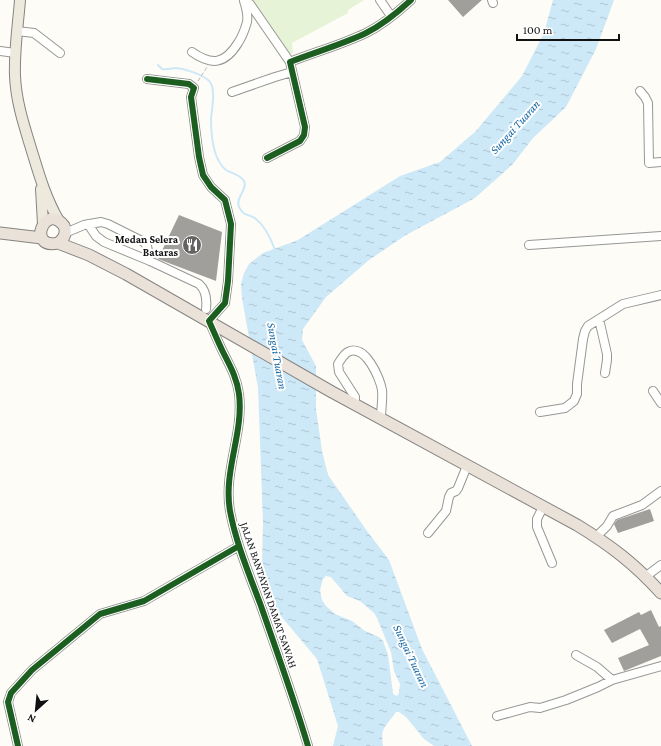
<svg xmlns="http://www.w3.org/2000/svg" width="661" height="746" viewBox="0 0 661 746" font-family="'Crimson Pro',serif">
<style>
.grass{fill:#e7f3d7}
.water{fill:url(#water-ripples);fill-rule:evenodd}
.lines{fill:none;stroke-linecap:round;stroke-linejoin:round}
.stream{stroke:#cde8f7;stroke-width:2}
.building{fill:#a19f9c}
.minor-casing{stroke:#979795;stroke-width:10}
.major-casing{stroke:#858482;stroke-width:12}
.highway-casing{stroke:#858482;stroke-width:13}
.path{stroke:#b9b9b8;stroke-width:1;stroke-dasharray:4 2;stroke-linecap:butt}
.minor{stroke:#fffffe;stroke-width:8}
.major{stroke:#ede9dc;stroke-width:10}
.highway{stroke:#eae1d8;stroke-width:11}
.cycleway-casing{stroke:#fff;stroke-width:8}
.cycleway{stroke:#1b5e20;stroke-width:6}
.labels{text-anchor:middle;stroke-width:4;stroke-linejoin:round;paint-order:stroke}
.poi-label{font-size:11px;font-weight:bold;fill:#111;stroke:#fff;text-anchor:end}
.street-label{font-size:11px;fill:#111;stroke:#fff}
.water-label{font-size:12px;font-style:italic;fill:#1768a6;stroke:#fff}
</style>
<defs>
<pattern id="water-ripples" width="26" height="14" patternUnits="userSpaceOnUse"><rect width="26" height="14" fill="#cde8f7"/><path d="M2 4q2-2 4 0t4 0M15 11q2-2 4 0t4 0" fill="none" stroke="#afc6d3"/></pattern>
</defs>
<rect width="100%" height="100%" fill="#fdfcf7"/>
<path class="grass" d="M254,0H364L348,10V13L292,43L293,53L287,55L251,2Z"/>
<path class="water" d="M553,0H614L596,49L566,107L533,138L513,164L475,198L406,235L369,260L326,297L303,329L302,340L316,366V409L322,451L328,475L367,531L389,560L422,649L472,746H434L424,739L406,717L399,712H396C386,727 380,726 383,746H333L338,726L317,659L275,609L266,585L262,562L263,523L258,388L242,298L241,284L244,273L249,264L263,253L298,240L400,176L440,162L476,131L522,76L544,33ZM326,576L331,577L347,596L360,601L374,613L377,618L391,652L394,671L400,684L399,693L397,696L393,694L388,655L383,641L379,637L365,631L352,621L335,614L326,606L322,600L320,590L323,579Z"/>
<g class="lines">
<path class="stream" d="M158,65L162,69C166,70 169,69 174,68C183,68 205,75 210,82C216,90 212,109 211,118C211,129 212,144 216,155C218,160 221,166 226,170C231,173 241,175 244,181C248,190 235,197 239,207C244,217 248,213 256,219C265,226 271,239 275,250"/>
</g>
<path class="building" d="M448,0H482L463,17Z
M179,215L222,232L216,281L158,259Z
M650,509L654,521L618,533L614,524L617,520Z
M651,610L659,627L661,626V656L624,671L618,658L649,645L640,629L612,643L604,630L639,612L641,615Z"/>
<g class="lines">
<g class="minor-casing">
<path id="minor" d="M380,0L391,16
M492,0L493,3
M245,3L250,4L290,62L305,127L304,135L300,141L267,158
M17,31L34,33L60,53
M0,51L15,53
M192,52C212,66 225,64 238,43C242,37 245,29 247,22C248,16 246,7 244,1
M290,62C315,52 341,45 366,33C382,25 398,12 411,0
M147,79L189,84L194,88L191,97L199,157L203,175L211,187L225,200L231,224L228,281L225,303L209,321C214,332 218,342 223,352C230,366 237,378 239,394C244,433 223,471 230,511C236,543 249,574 261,606C277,652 294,699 308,746
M640,91L645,97L648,103L649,163L661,162
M232,92L275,77L292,72
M88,224L96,236L104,242L150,261L199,284C206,290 207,300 206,309
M65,233L84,225L101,222L108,224L144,242L147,246L150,261
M529,245L661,236
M599,319L607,354V360L605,373
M653,391L661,403
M353,404L355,400V397L339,372L338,364C341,359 344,354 348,352C365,343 380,378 382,390C383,399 381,409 381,418
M540,412L565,408L574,401L577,394V384L583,339L585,331L588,326L623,304L661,295
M543,507L537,519V527L552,563
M428,533L446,511L449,497L451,493L456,491L458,488L467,466
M596,537L607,526L613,516L642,505L661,491
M645,577L661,565
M576,655L597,667L612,680
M497,716L530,707L540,708L566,700L598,687L612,680L661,666
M18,746L8,702L11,693L32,670L100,614L144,601L239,546"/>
</g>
<g class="major-casing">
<path id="major" d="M20,0C18,26 14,50 15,76C16,100 23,122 30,145C38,171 45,197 59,221
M41,189L43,224"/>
</g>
<g class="highway-casing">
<path id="highway" d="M0,233L42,238
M58,243C64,239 67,233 64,226C45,201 26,250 58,243L89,255L126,274L332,392L577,525C610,545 635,564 661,593"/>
</g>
<path class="path" d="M198,81L207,67"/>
<use href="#minor" class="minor"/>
<use href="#major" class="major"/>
<use href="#highway" class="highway"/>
<g class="cycleway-casing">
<path id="cycleway" d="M147,79L189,84L194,88L191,97L199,157L203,175L211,187L225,200L231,224L228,281L225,303L209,321C214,332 218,342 223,352C230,366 237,378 239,394C244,433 223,471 230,511C236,543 249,574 261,606C277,652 294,699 308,746
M267,158L300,141L304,135L305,127L290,62C315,52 341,45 366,33C382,25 398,12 411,0
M18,746L8,702L11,693L32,670L100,614L144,601L239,546"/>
</g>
<use href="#cycleway" class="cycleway"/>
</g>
<defs>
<g id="restaurant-disc" transform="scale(1)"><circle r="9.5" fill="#646362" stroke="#fff"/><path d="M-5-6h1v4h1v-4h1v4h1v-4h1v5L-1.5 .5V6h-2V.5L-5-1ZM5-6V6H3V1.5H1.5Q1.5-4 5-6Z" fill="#fff"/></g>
</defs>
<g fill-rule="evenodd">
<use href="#restaurant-disc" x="192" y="245"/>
</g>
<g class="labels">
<g class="poi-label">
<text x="178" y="243">Medan Selera<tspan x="178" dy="13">Bataras</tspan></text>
</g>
<g class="street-label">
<text transform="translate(269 595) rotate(71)" y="4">JALAN BANTAYAN DAMAT SAWAH</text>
</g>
<g class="water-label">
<text transform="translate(515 127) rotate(-48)" y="4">Sungai Tuaran</text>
<text transform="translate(277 356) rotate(80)" y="4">Sungai Tuaran</text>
<text transform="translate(411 656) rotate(65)" y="4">Sungai Tuaran</text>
</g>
</g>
<g transform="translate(36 710) rotate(207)" stroke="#ffffff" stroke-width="3" paint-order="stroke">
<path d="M0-3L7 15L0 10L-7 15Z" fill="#111111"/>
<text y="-6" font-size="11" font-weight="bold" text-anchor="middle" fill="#111111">N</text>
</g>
<path d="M517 34v6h102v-6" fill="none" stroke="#111111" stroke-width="2"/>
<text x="523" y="34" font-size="12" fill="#111111" stroke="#ffffff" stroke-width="3" paint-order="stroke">100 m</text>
</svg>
